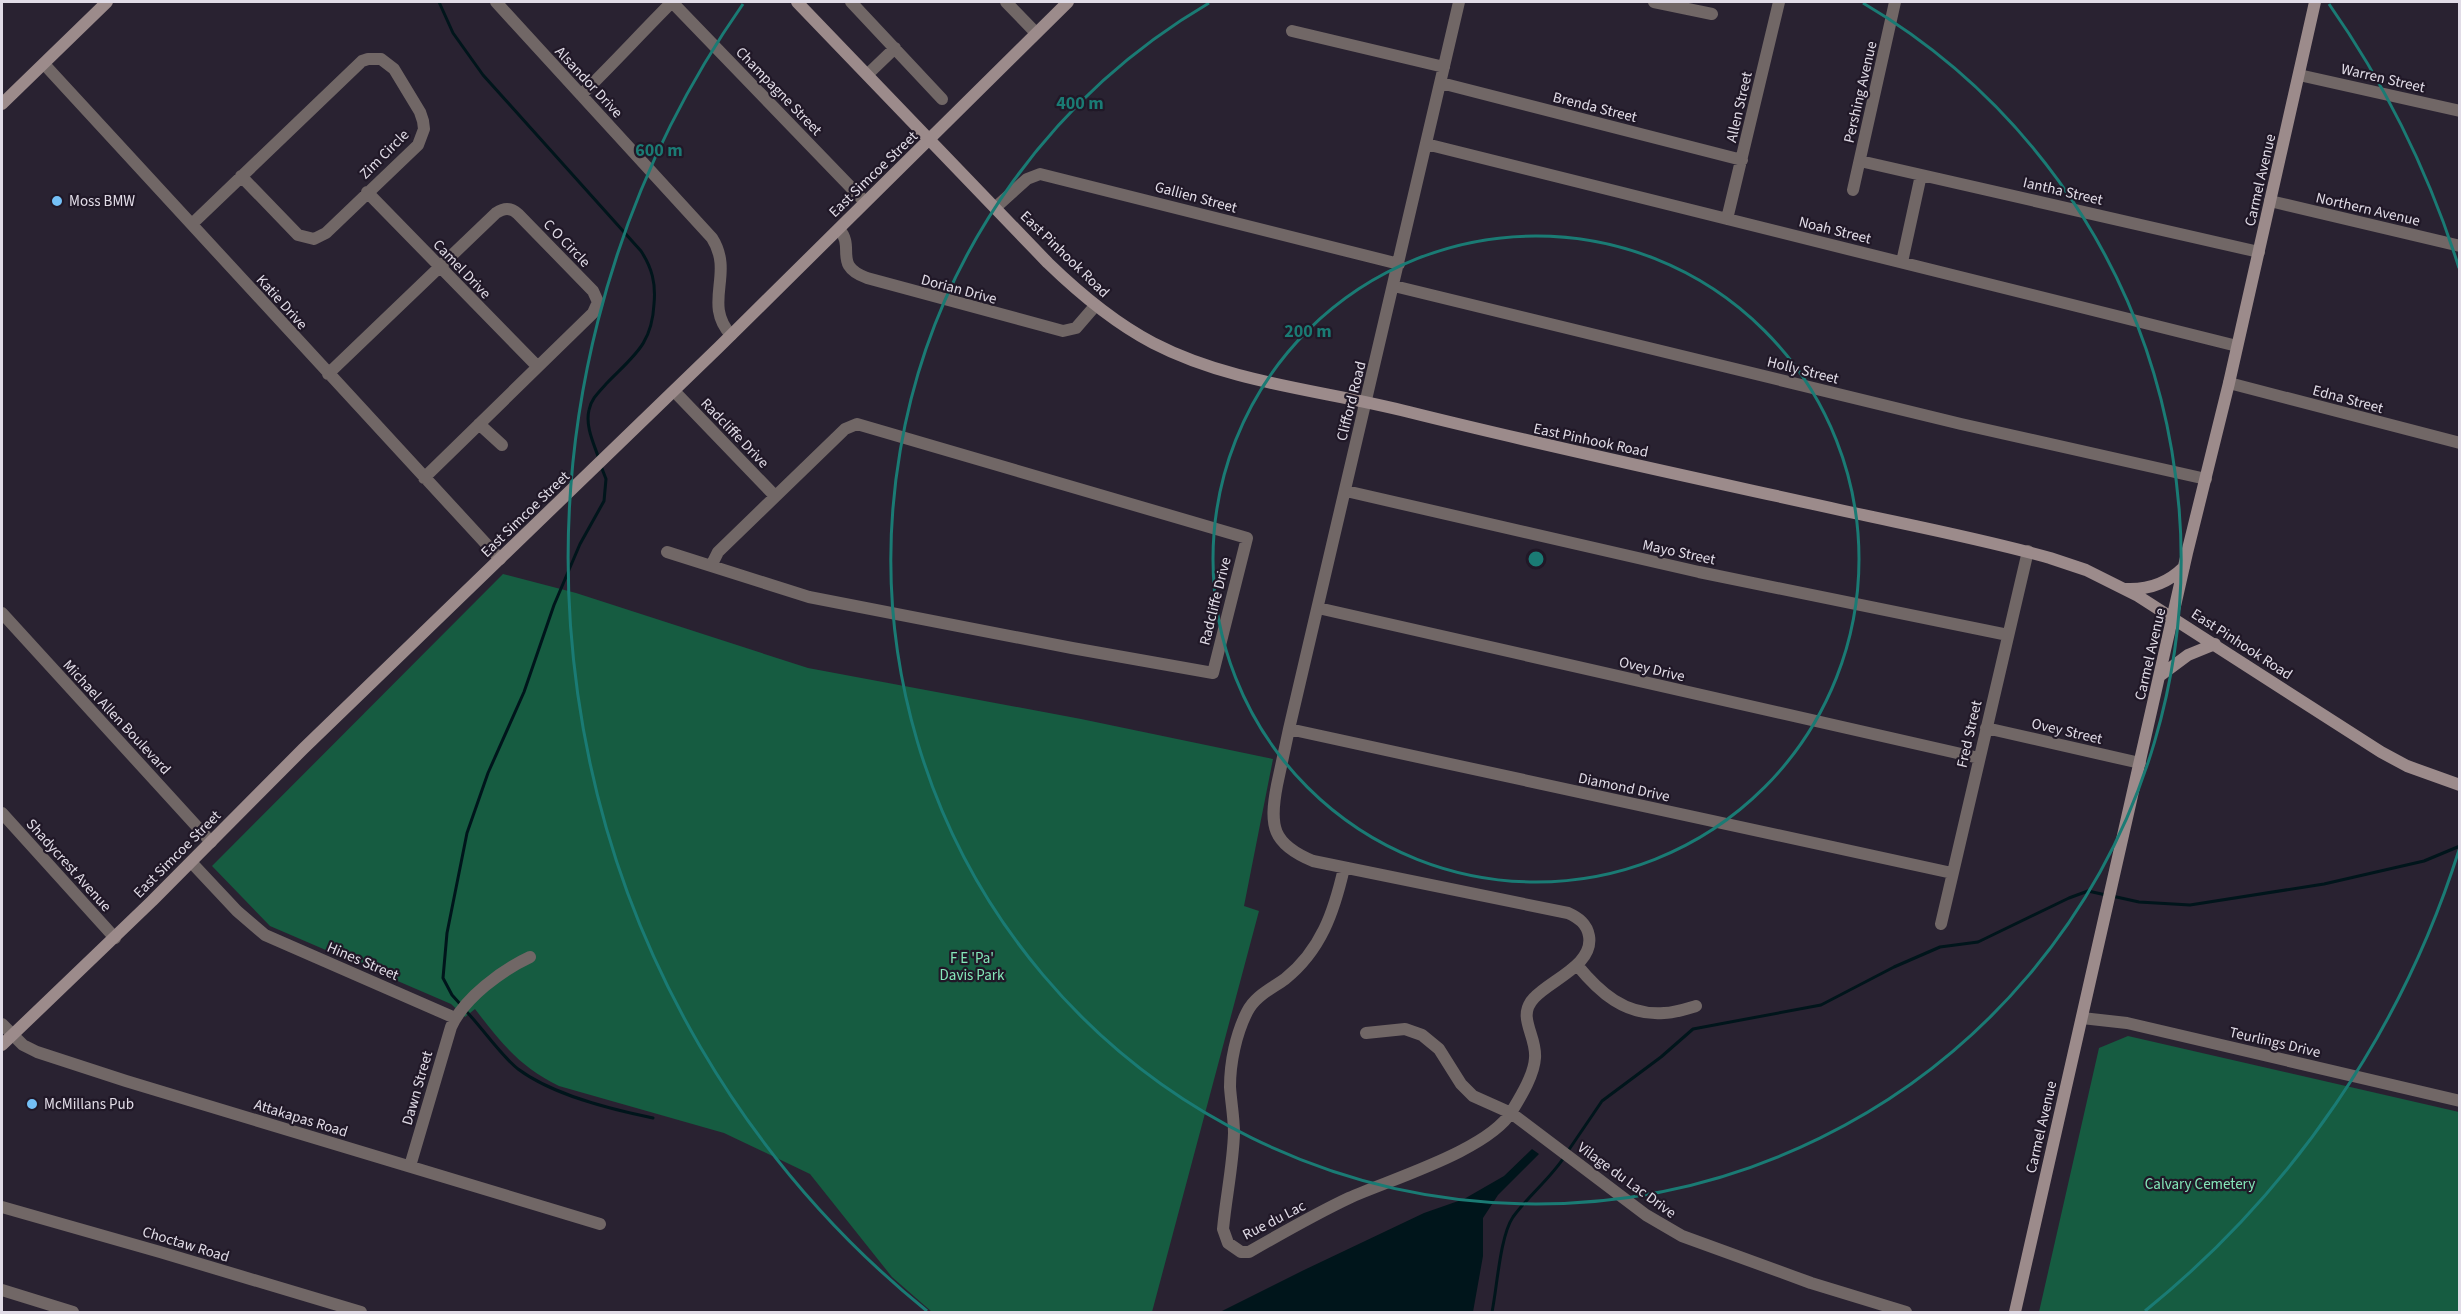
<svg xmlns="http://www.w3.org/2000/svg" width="2461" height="1314" viewBox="0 0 2461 1314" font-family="'Source Sans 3',sans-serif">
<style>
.green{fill:#165c41}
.water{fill:#00151b}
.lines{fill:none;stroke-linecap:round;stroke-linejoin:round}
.stream{stroke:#00151b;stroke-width:3}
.street{stroke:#716766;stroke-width:12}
.secondary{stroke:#9c8b8b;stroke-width:12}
.ring{fill:none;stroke:#1a7b74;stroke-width:3}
.poi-dot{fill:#74c0f6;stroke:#201827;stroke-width:2}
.labels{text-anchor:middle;stroke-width:4.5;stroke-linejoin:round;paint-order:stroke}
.street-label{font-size:15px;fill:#e1dce7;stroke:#201827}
.poi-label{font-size:15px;fill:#e1dce7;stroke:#201827;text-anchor:start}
.park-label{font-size:15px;fill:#84e7b9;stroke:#201827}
.centre{fill:#1a7b74;stroke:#201827;stroke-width:3}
.ring-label{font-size:18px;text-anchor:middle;font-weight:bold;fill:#1a7b74;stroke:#201827;stroke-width:4.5;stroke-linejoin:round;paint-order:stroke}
</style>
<rect width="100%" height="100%" fill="#292231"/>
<path class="green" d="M503,574L576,593L808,668L1081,719L1273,759L1244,906L1259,911L1152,1312H932L892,1277L810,1174L724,1133L559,1086C520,1067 501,1043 475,1009L465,1017L451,1004L270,926L212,866Z
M2128,1036L2459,1112V1312H2039L2099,1048Z"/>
<path class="water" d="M1532,1149L1539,1154L1498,1195L1483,1218V1256L1473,1312H1220L1304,1270L1424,1213L1464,1199L1504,1176Z"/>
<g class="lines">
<path class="stream" d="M439,2L453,33L483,75L641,251C652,268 656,283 654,304C652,345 633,356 606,384C599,392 591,399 589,410C585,426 594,444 599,459
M2112,896L2139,902L2190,905L2324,884L2424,861L2460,846
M461,1005L452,995L443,978L447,933L467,833L488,773L524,692L554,605L580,544L604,501L606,479L601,466
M465,1010C480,1025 502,1057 518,1069C553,1095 609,1109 653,1118
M1568,1151L1602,1101L1661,1057L1693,1029L1821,1005L1894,967L1940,947L1978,942L2069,898L2088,891L2106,895
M1492,1312C1497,1288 1500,1236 1513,1217C1529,1195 1550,1179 1565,1156"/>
<path class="street" d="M496,2L712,238C735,274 702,303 731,335
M672,2L865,202
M851,2L942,99
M1006,2L1036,33
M1654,2L1712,14
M1292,31L1444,67
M44,64L500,559
M868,74L895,48
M2299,75L2460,111
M1441,83L1742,160
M581,95C612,65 641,33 672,2
M1426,144L2237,346
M1860,161L2259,252
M1853,190L1895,2
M367,192L537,366
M2270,201L2460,246
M996,207L1027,179L1040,174L1399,264
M1727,219L1779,2
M192,224L362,61L368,59H381L394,69L420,112L423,121L424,129L418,145L326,233L314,239L298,235L241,176
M839,229C856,248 832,265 867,278L1063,331L1076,328L1095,306
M1902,262L1921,175
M1394,286L1961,424L2206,479
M328,374L496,213C504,208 510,207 518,214L593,291L598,302L593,313L424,478
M2229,383L2460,443
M674,391L775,496
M479,424L502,445
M1346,491L1699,572L2008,635
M667,552L809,597L1072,648L1213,673L1247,538L857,424L845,429L718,552L711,566
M1318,608L1979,758
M2,613L211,842
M1986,728L2140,763
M1289,729L1952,873
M2,813L115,938
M191,862L237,911L265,935L455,1018
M1344,868C1334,912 1321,950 1285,979C1271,989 1255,996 1247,1012C1236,1034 1230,1062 1230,1087C1231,1102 1234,1118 1234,1133C1233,1165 1226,1197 1223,1229L1228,1243L1241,1252H1249C1282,1233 1315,1214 1349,1198C1391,1179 1489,1150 1512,1111C1521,1096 1534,1075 1535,1058C1537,1035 1516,1017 1534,998C1550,980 1594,965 1589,936C1587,924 1579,918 1568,913L1313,861C1272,844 1269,826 1277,785C1281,767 1285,748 1289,729L1459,2
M1941,924L2028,551
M1577,965C1599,992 1625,1016 1664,1013C1674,1013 1686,1009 1696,1006
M2082,1018L2127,1023L2460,1101
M2,1024L23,1045L37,1052L126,1081L600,1224
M1366,1033L1405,1029L1422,1035L1439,1049L1461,1084L1473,1096L1511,1113L1646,1215L1682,1236L1811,1283L1906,1312
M410,1166L451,1027C464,998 502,970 530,957
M2,1207L160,1252L361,1312
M2,1290L73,1312"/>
<path class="secondary" d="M797,2L1048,263C1080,294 1113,322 1153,343C1232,384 1324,390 1409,412C1557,449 1705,480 1854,513C1919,527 1986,540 2050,558L2086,570L2138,596L2381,752L2407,766L2460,785
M2,104L107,2
M2126,589C2149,590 2168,583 2184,567
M2161,675L2188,655L2215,644
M2,1045L152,901L303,749L719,347L1068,2
M2015,1312L2187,553L2229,383L2315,2"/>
</g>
<g class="ring">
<circle cx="1536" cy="559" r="323"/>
<path d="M1863 3A645 645 0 1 1 1209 3"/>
<path d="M2459 850A968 968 0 0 1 2145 1311M927 1311A968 968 0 0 1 743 4M2329 4A968 968 0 0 1 2459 268"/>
</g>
<g class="poi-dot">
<circle cx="57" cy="201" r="6"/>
<circle cx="32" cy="1104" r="6"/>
</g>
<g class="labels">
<g class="street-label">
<text transform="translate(2383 78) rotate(13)" y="5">Warren Street</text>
<text transform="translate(589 82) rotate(47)" y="5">Alsandor Drive</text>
<text transform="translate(779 91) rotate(46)" y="5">Champagne Street</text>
<text transform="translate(1860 92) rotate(-77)" y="5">Pershing Avenue</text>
<text transform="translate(1595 107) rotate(14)" y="5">Brenda Street</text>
<text transform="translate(1739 107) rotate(-77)" y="5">Allen Street</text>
<text transform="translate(384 154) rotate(-45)" y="5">Zim Circle</text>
<text transform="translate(873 174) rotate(-44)" y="5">East Simcoe Street</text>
<text transform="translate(2260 180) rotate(-77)" y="5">Carmel Avenue</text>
<text transform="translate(2063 191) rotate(13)" y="5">Iantha Street</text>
<text transform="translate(1196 197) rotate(15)" y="5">Gallien Street</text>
<text transform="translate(2368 209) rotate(13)" y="5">Northern Avenue</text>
<text transform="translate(1835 230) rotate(14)" y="5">Noah Street</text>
<text transform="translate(567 243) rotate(46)" y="5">C O Circle</text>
<text transform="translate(1065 254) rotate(44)" y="5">East Pinhook Road</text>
<text transform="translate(462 269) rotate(46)" y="5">Camel Drive</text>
<text transform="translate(959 289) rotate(15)" y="5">Dorian Drive</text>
<text transform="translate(282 302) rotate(48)" y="5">Katie Drive</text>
<text transform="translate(1803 370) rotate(14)" y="5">Holly Street</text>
<text transform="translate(2348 399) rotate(15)" y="5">Edna Street</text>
<text transform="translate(1351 401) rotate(-76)" y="5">Clifford Road</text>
<text transform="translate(735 433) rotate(46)" y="5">Radcliffe Drive</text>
<text transform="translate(1591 440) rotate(12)" y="5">East Pinhook Road</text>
<text transform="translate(525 514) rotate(-44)" y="5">East Simcoe Street</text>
<text transform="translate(1679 552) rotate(12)" y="5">Mayo Street</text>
<text transform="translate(1215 601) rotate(-76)" y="5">Radcliffe Drive</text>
<text transform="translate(2242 644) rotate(33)" y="5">East Pinhook Road</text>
<text transform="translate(2150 654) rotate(-77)" y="5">Carmel Avenue</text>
<text transform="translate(1652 669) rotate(13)" y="5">Ovey Drive</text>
<text transform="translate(117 717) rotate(47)" y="5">Michael Allen Boulevard</text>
<text transform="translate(2067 731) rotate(13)" y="5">Ovey Street</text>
<text transform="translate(1969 734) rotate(-77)" y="5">Fred Street</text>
<text transform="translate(1624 787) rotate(12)" y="5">Diamond Drive</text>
<text transform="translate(177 854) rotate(-45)" y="5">East Simcoe Street</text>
<text transform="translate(69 865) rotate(48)" y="5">Shadycrest Avenue</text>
<text transform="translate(363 961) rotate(23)" y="5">Hines Street</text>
<text transform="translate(2275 1042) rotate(13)" y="5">Teurlings Drive</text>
<text transform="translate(417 1088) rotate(-74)" y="5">Dawn Street</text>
<text transform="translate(301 1118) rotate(17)" y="5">Attakapas Road</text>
<text transform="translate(2041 1127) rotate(-77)" y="5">Carmel Avenue</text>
<text transform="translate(1627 1180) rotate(36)" y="5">Vilage du Lac Drive</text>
<text transform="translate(1274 1220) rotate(-27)" y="5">Rue du Lac</text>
<text transform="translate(186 1244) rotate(17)" y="5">Choctaw Road</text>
</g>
<g class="poi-label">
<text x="69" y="206">Moss BMW</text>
<text x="44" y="1109">McMillans Pub</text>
</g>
<g class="park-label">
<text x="972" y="963">F E 'Pa'<tspan x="972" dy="17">Davis Park</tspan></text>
<text x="2200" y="1189">Calvary Cemetery</text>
</g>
</g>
<circle cx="1536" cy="559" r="9" class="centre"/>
<g class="ring-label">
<text x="1080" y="109">400 m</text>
<text x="659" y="156">600 m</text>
<text x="1308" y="337">200 m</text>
</g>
<rect width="2461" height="1314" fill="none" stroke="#e1dce7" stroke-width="6"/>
</svg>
